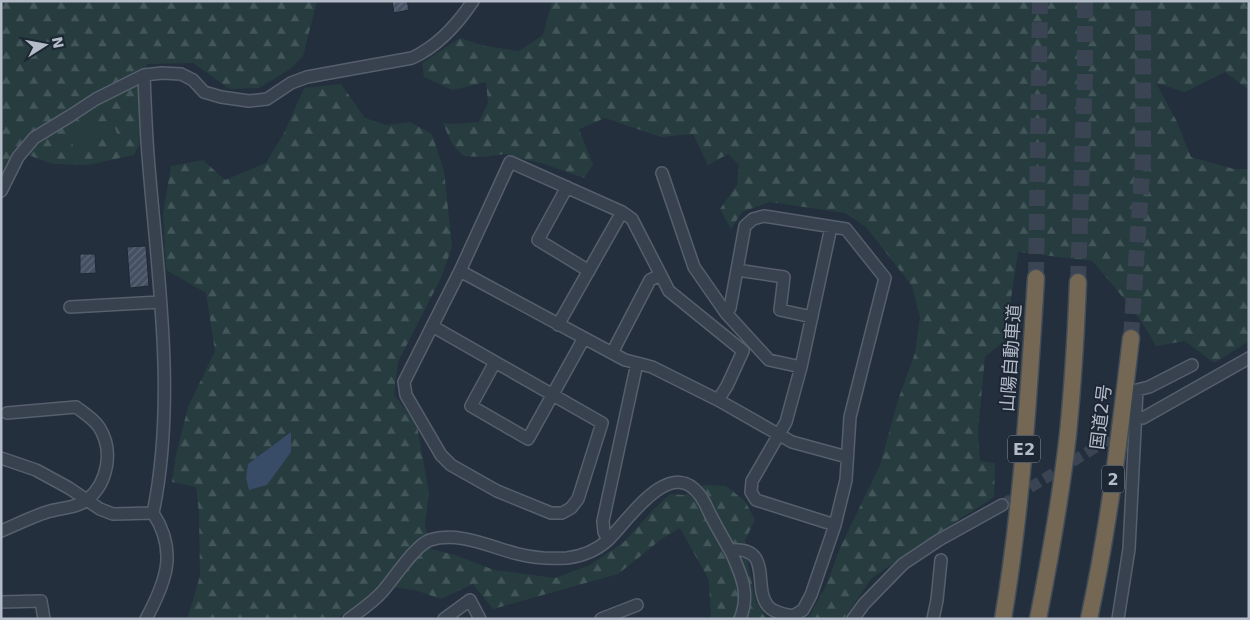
<svg xmlns="http://www.w3.org/2000/svg" width="1250" height="620" viewBox="0 0 1250 620" font-family="'DejaVu Sans','Noto Sans JP',sans-serif">
<style>
.forest{fill:url(#forest-firs)}
.park{fill:#263c3f}
.water{fill:#394c67}
.building{fill:url(#building-hatch);stroke:#1f2835}
.lines{fill:none;stroke-linecap:round;stroke-linejoin:round}
.minor-tunnel{stroke:#3a4453;stroke-width:11;stroke-dasharray:11 5.5;stroke-linecap:butt}
.highway-tunnel{stroke:#3a4453;stroke-width:16;stroke-dasharray:16 8;stroke-linecap:butt}
.minor-casing{stroke:#565f6c;stroke-width:14}
.highway-casing{stroke:#434c59;stroke-width:19}
.minor{stroke:#38414e;stroke-width:11}
.highway{stroke:#746855;stroke-width:16}
.labels{text-anchor:middle;stroke-width:4;stroke-linejoin:round;paint-order:stroke}
.shield{fill:#1d2633;stroke:#878f9c;stroke-width:1}
.shield-label{font-size:16px;font-weight:bold;fill:#b4bcc9}
.street-label{font-size:18px;fill:#b4bcc9;stroke:#1d2633}
</style>
<defs>
<pattern id="forest-firs" width="22" height="20" patternUnits="userSpaceOnUse" patternTransform="scale(1.25)"><rect width="22" height="20" fill="#263c3f"/><path d="M5 1l3.5 6h-7zM16 11l3.5 6h-7z" fill="#435659"/></pattern>
<pattern id="building-hatch" width="6" height="6" patternUnits="userSpaceOnUse" patternTransform="scale(1.25)"><rect width="6" height="6" fill="#455162"/><path d="M-1 1l2-2M0 6l6-6M5 7l2-2" fill="none" stroke="#5d6877"/></pattern>
</defs>
<rect width="100%" height="100%" fill="#242f3e"/>
<path class="forest" d="M1,1H317L303,56L290,69L259,88L230,89L193,63L147,64L140,94L141,142L134,155L88,165L53,164L17,151L6,164L1,174Z
M552,1H1249V90L1225,72L1185,92L1156,83L1176,120L1191,157L1234,169H1249V341L1214,363L1185,341L1156,346C1139,315 1115,287 1092,261L1018,252L1005,340L985,357L978,431L980,461L995,463L994,497L916,547L871,579L844,619H805L810,615L826,586L840,548L880,465L898,400L915,353L920,317L912,286L866,227L845,213L770,202L742,212L731,229L720,209L737,185L739,165L728,154L708,165L693,134L661,137L605,118L579,129L593,165L584,178L544,164L504,154L483,157L463,156L451,142L443,123L455,124L479,122L488,103L486,82L452,90L424,77L422,63L460,38L485,46L519,51L543,35Z
M341,84L365,118L386,125L410,122L432,134L444,171L452,247L441,278L398,362L394,394L417,426L429,493L425,524L431,549L455,555L494,570L555,578L590,565L624,542L654,509L670,494L684,495L704,485L726,486L745,501L755,520L745,540L748,564L756,602L767,619H711L709,580L680,528L663,538L618,574L493,609L473,584L441,599L415,590L384,586L336,619H186L188,617L200,576L199,513L196,487L172,482L176,455L188,407L215,351L206,293L166,270L163,214L171,166L203,160L225,180L266,163L284,133L304,88Z"/>
<path class="park" d="M112,119L117,134L74,149L69,133Z"/>
<path class="water" d="M291,432V452L267,485L249,490L246,478L248,464Z"/>
<path class="building" d="M392,1H407L409,10L394,13Z
M146,246L149,286L130,288L127,247Z
M80,254H95L96,273L80,274Z"/>
<g class="lines">
<path class="minor-tunnel" d="M1002,505L1122,431"/>
<path class="highway-tunnel" d="M1036,278L1040,1
M1078,282L1085,75V1
M1131,338L1143,159V1"/>
<g class="minor-casing">
<path id="minor" d="M144,75C145,102 146,128 148,155C157,271 177,398 153,513C178,551 166,582 146,619
M662,173L694,267L726,313L769,360L801,367
M567,187L538,240L589,271
M1,191L18,157L34,138L70,116L96,99L144,75L162,73L181,74L193,80L204,92L221,97L249,101L267,99L291,83L307,77L412,58C438,46 457,25 473,1
M831,227L801,367L786,422L752,481L751,492L756,500L835,525
M737,270L784,277L780,310L812,317
M460,271L625,360L637,363L603,521L604,532L608,540
M70,307L160,302
M726,313L730,308L745,226L753,219L764,216L846,229L885,278L850,417L846,480L835,525L811,595L803,610L793,616C784,614 774,613 768,606C752,587 774,546 730,550
M558,325L622,212
M432,326L602,423L578,499L571,508L562,513H551L497,491L451,465L441,455L406,395L404,382L460,271L510,162L622,212L632,219L669,291L743,351L727,386L718,400
M612,353L650,280L660,275
M495,362L471,406L528,439L584,338
M637,363L652,367L718,400L792,442L847,457
M1143,418L1249,358
M1,458L36,470L69,488L100,509L113,514L153,513
M1,531C16,525 31,517 47,512C59,508 77,508 87,500C108,483 114,450 99,427C94,419 84,413 76,407L7,413
M1,602L41,601L44,619
M349,619C360,611 373,602 382,592C393,580 415,545 430,540C459,531 490,547 518,554C534,558 551,559 567,558C583,556 597,550 608,540C628,521 669,456 699,494C704,500 707,508 710,514C717,528 725,541 732,554C742,576 750,595 740,619
M444,619L470,600L480,619
M601,619L637,605
M853,619L864,604L903,564L939,540L1002,505
M933,619L937,600L941,560
M1118,619L1129,549L1137,390L1149,387L1192,365"/>
</g>
<g class="highway-casing">
<path id="highway" d="M1003,619C1022,506 1029,392 1036,278
M1038,619C1050,558 1061,496 1068,434C1073,383 1076,333 1078,282
M1089,619C1109,526 1120,432 1131,338"/>
</g>
<use href="#minor" class="minor"/>
<use href="#highway" class="highway"/>
</g>
<g class="labels">
<g class="shield">
<rect x="1008" y="435.5" width="32" height="27" rx="4"/>
<rect x="1102" y="465.5" width="22" height="27" rx="4"/>
</g>
<g class="shield-label">
<text x="1024" y="455">E2</text>
<text x="1113" y="485">2</text>
</g>
<g class="street-label">
<text transform="translate(1011 358) rotate(-86)" y="6">山陽自動車道</text>
<text transform="translate(1101 417) rotate(-83)" y="6">国道2号</text>
</g>
</g>
<rect width="1250" height="620" fill="none" stroke="#b4bcc9" stroke-width="5"/>
<g transform="translate(45 45) rotate(79)" stroke="#1d2633" stroke-width="4" paint-order="stroke">
<path d="M0-4L9 19L0 12L-9 19Z" fill="#b4bcc9"/>
<text y="-8" font-size="14" font-weight="bold" text-anchor="middle" fill="#b4bcc9">N</text>
</g>
</svg>
